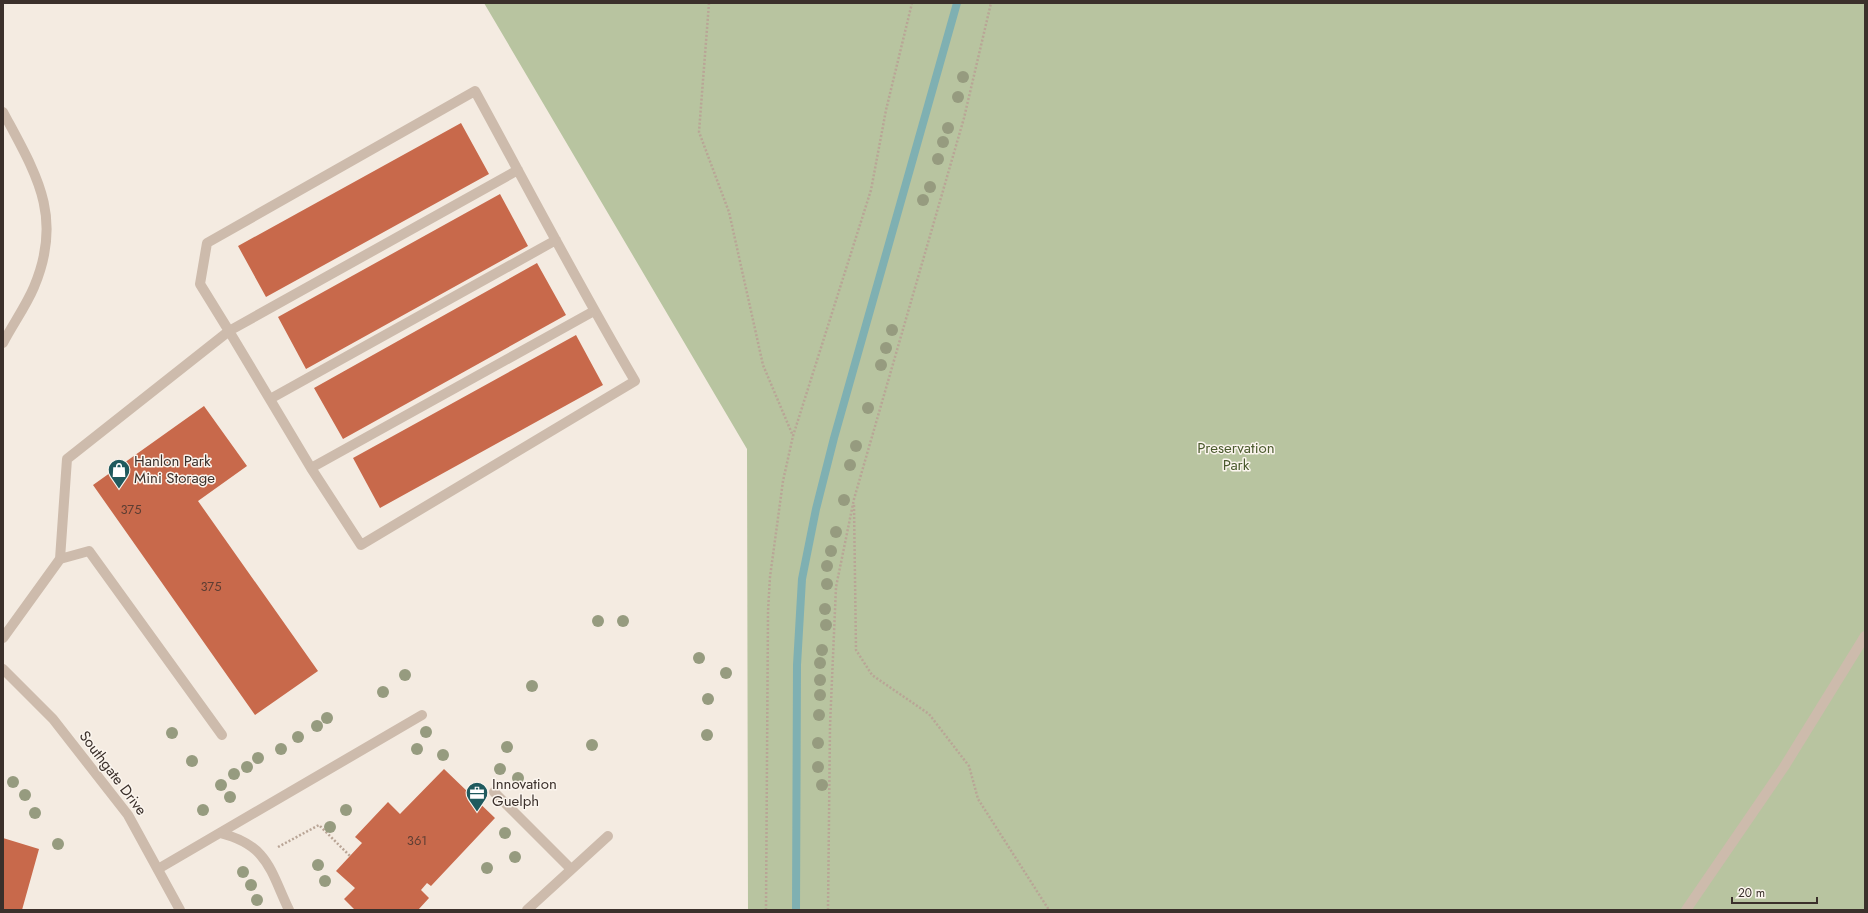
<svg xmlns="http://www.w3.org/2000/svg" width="1868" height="913" viewBox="0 0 1868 913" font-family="Jost,sans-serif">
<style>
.green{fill:#b8c4a0}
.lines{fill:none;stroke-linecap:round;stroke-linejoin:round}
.stream{stroke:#7fb0b2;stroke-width:8}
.building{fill:#c8694b}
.path{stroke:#b9a596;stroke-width:2.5;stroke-dasharray:2 2;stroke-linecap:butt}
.lane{stroke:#cdbbac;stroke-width:10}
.street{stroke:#cdbbac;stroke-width:10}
.tree{fill:#969b7f}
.labels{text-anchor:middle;stroke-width:3;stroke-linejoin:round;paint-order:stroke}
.number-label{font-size:13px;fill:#5e3e33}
.park-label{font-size:15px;fill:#4a5a2e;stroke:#fbf5ee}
.poi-label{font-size:15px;fill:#3b302b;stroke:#fbf5ee;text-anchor:start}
.street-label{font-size:15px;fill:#3b302b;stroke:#fbf5ee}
</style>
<rect width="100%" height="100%" fill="#f4ebe1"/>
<path class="green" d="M484,3H1865V910H748L747,449Z"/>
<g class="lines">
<path class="stream" d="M796,910L797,665L802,579L816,509L834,438L957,3"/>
</g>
<path class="building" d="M461,123L489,174L266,297L238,246Z
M500,194L528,246L306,369L278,317Z
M537,263L566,315L343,439L314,388Z
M576,335L603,385L380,508L353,458Z
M204,406L247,466L198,501L318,671L255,715L93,485Z
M444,769L495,818L431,886L427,883L421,890L429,898L418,910H355L344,899L355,888L336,871L362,843L355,837L388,802L400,814Z
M3,838L39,849L22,910H3Z"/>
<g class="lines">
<path class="path" d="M709,3L699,132L729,212L763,365L793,436
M854,505L856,650L872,675L929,714L969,766L978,799L1049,910
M278,847L319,825L350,856
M766,910L768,611L770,577L783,481L793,436L871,190L886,110L912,3
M828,910L830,726L836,587L854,499L964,118L991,3"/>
<path class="lane" d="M3,112C36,174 64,216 34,287C26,306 13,324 3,343
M270,399L556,240
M311,468L594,311
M60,559L67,459L229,331L200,284L207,243L475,91C528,188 579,286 635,381L361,545L311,468L229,331L518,170
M3,638L60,559L89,551L222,735
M494,792L571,869
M220,833C268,845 270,870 289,910
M158,869L422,715
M527,910L608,836"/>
<path class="street" d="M3,669L53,719L128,815L180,910
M1686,910L1784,767L1865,636"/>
</g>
<g class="tree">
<circle cx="963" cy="77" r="6"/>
<circle cx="958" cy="97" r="6"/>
<circle cx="948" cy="128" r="6"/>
<circle cx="943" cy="142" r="6"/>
<circle cx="938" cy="159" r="6"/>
<circle cx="930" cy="187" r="6"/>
<circle cx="923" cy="200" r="6"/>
<circle cx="892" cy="330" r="6"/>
<circle cx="886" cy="348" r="6"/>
<circle cx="881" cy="365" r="6"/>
<circle cx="868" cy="408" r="6"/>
<circle cx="856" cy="446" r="6"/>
<circle cx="850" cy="465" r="6"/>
<circle cx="844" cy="500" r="6"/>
<circle cx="836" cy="532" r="6"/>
<circle cx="831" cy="551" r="6"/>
<circle cx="827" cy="566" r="6"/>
<circle cx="827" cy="584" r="6"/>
<circle cx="825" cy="609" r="6"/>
<circle cx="598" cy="621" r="6"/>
<circle cx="623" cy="621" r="6"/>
<circle cx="826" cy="625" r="6"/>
<circle cx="822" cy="650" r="6"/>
<circle cx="699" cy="658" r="6"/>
<circle cx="820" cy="663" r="6"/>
<circle cx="726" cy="673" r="6"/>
<circle cx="405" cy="675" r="6"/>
<circle cx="820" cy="680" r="6"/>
<circle cx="532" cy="686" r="6"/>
<circle cx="383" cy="692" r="6"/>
<circle cx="820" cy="695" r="6"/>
<circle cx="708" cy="699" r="6"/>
<circle cx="819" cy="715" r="6"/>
<circle cx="327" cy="718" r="6"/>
<circle cx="317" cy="726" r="6"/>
<circle cx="426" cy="732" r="6"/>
<circle cx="172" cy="733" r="6"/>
<circle cx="707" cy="735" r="6"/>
<circle cx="298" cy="737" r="6"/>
<circle cx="818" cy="743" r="6"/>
<circle cx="592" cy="745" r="6"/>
<circle cx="507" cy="747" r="6"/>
<circle cx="281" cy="749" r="6"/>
<circle cx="417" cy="749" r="6"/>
<circle cx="443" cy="755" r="6"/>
<circle cx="258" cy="758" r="6"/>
<circle cx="192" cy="761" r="6"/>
<circle cx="247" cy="767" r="6"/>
<circle cx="818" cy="767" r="6"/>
<circle cx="500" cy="769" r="6"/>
<circle cx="234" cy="774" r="6"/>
<circle cx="518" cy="778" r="6"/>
<circle cx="13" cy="782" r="6"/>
<circle cx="221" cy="785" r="6"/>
<circle cx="822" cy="785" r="6"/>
<circle cx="25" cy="795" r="6"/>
<circle cx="230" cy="797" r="6"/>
<circle cx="203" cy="810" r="6"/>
<circle cx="346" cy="810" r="6"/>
<circle cx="35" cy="813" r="6"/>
<circle cx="330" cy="827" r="6"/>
<circle cx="505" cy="833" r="6"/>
<circle cx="58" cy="844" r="6"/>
<circle cx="515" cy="857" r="6"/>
<circle cx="318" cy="865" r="6"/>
<circle cx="487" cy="868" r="6"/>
<circle cx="243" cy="872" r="6"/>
<circle cx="325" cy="881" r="6"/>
<circle cx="251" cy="885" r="6"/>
<circle cx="257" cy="900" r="6"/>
</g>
<defs>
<g id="shop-pin" transform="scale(1.15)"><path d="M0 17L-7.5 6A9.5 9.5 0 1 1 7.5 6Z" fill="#1f5a5e" stroke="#fbf5ee"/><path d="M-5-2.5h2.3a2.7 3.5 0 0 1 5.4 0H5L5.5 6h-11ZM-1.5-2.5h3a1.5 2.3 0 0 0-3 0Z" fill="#fff"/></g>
<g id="office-pin" transform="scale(1.15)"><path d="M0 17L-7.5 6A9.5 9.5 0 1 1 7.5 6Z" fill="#1f5a5e" stroke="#fbf5ee"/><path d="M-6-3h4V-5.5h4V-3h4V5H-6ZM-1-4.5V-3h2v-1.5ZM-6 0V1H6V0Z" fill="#fff"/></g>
</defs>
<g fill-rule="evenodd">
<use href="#shop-pin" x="119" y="470"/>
<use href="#office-pin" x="477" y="793"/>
</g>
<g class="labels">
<g class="number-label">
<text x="131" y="514">375</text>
<text x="211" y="591">375</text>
<text x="417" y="845">361</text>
</g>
<g class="park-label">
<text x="1236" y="453">Preservation<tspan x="1236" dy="17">Park</tspan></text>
</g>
<g class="poi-label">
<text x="134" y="466">Hanlon Park<tspan x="134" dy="17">Mini Storage</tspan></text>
<text x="492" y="789">Innovation<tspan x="492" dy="17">Guelph</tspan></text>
</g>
<g class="street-label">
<text transform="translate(113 773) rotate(53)" y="5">Southgate Drive</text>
</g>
</g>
<rect width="1868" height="913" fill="none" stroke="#3b302b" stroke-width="8"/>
<path d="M1732 897v6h85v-6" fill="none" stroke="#3b302b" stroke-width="2"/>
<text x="1738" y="897" font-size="12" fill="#3b302b" stroke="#fbf5ee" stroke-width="3" paint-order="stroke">20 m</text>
</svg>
